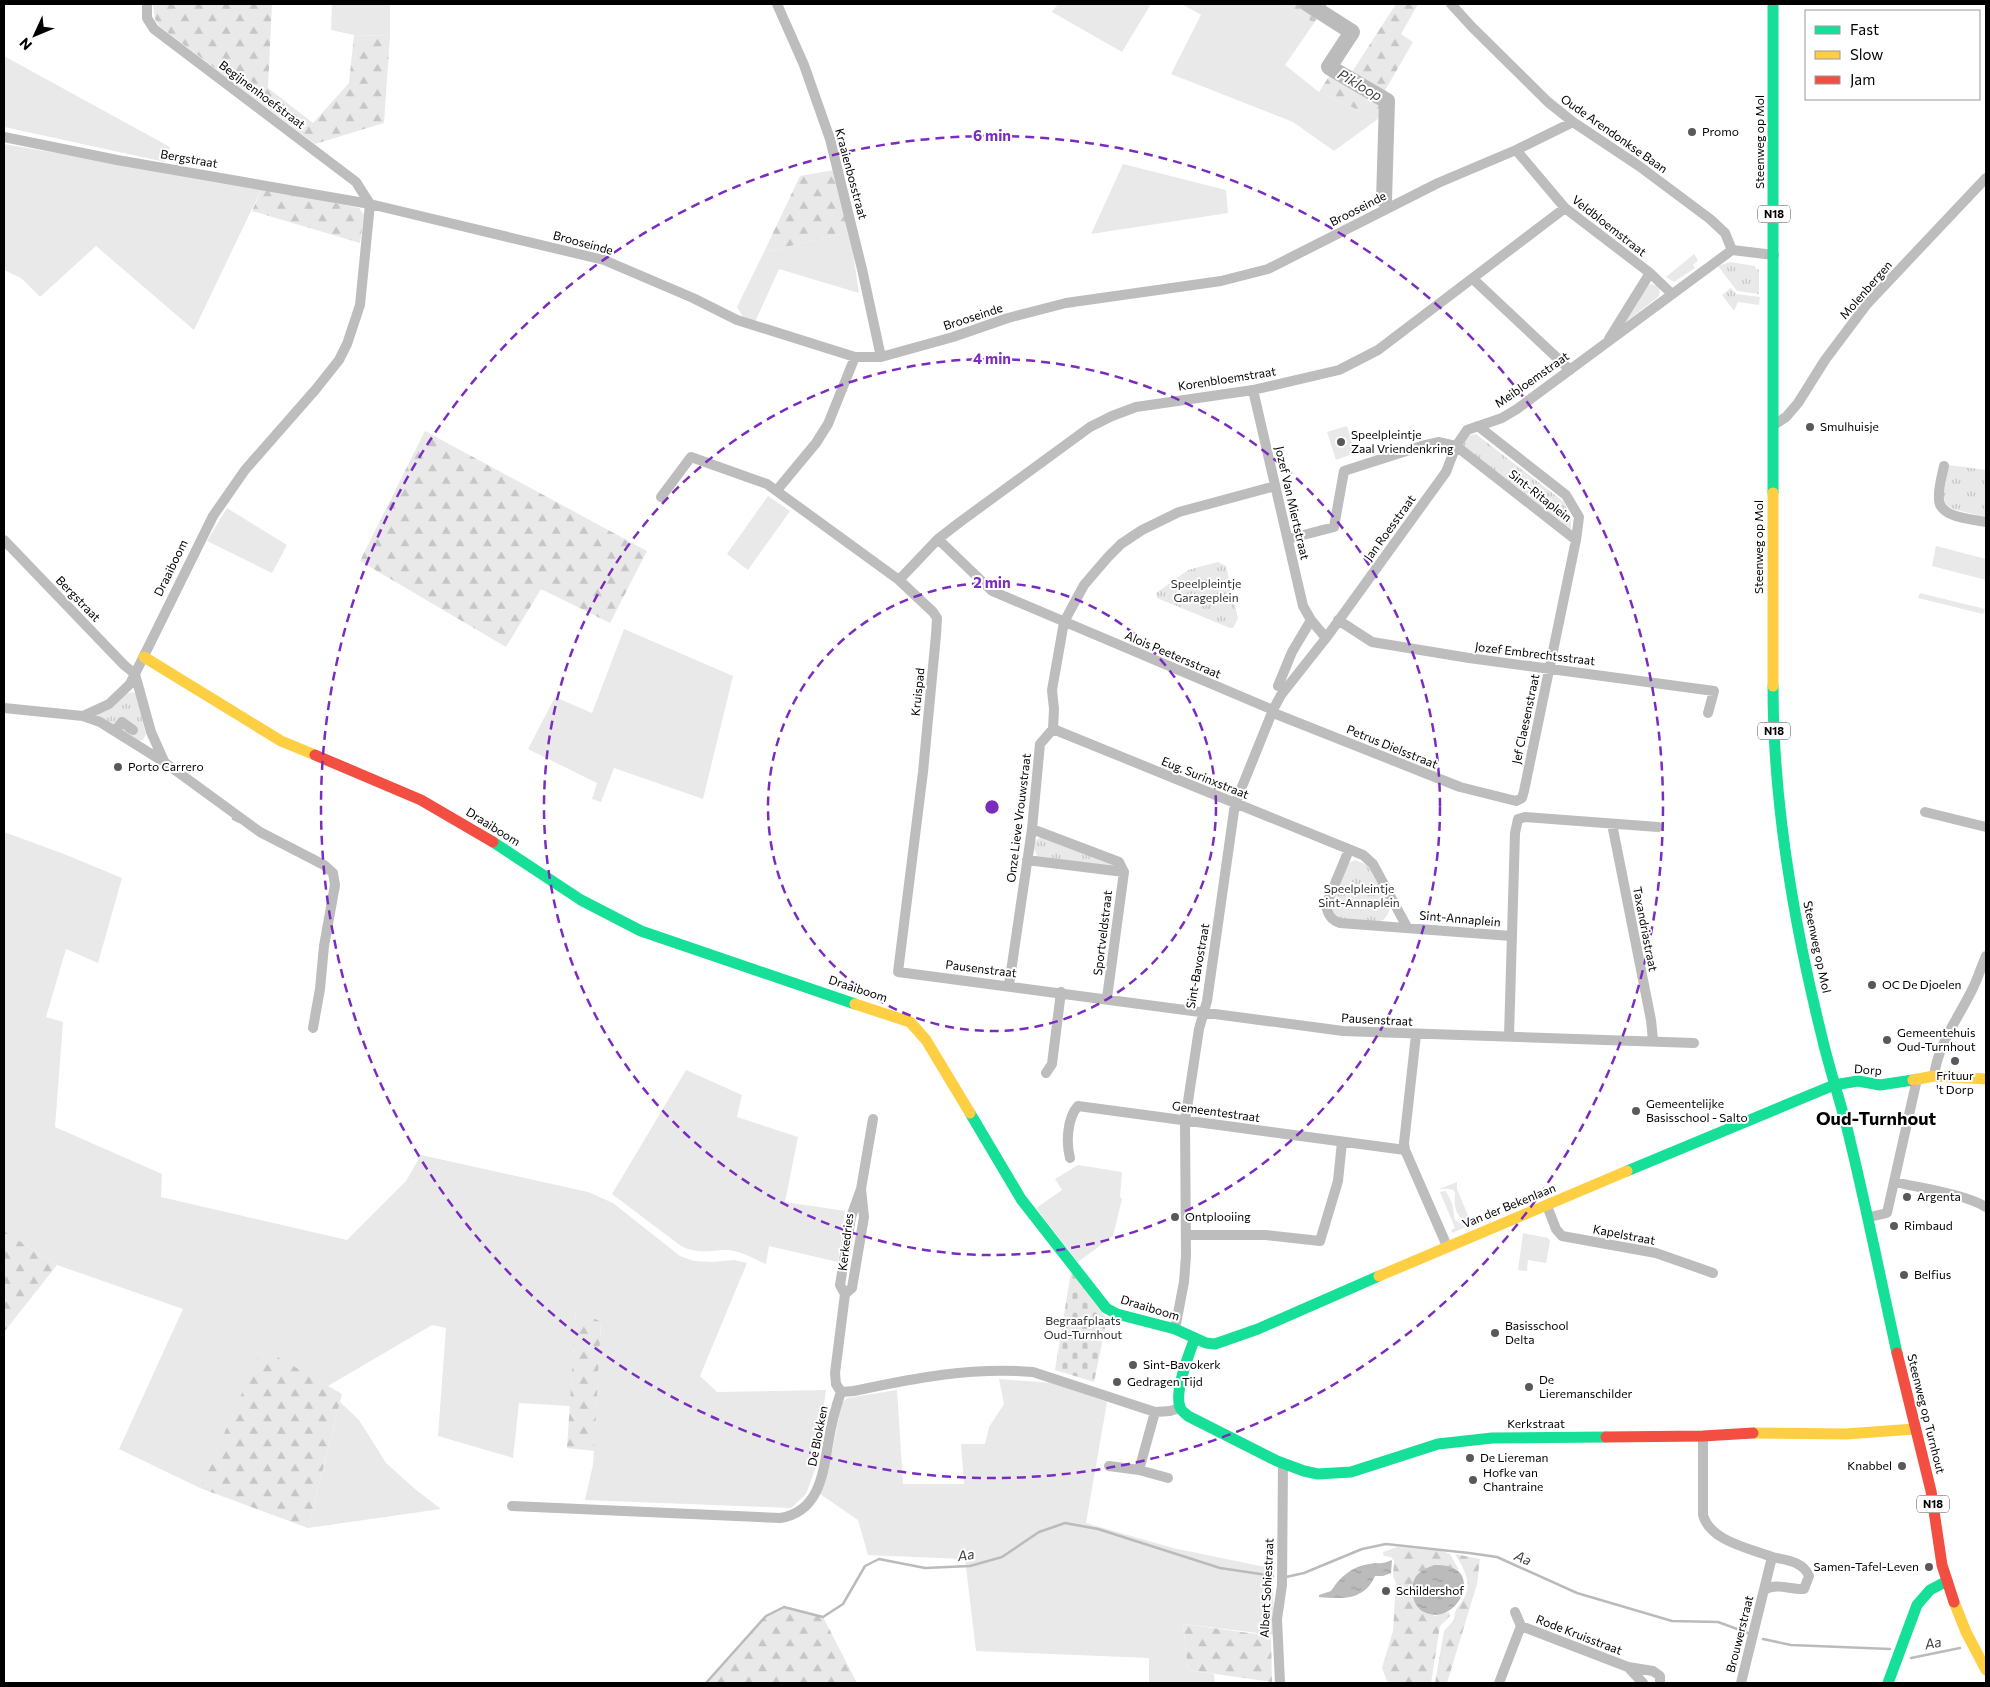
<svg xmlns="http://www.w3.org/2000/svg" width="1990" height="1687" viewBox="0 0 1990 1687" font-family="Commissioner,sans-serif">
<style>
.grass{fill:#e9e9e9}
.forest{fill:url(#forest-firs)}
.cemetery{fill:url(#cemetery-stones)}
.park{fill:url(#park-tufts)}
.water{fill:url(#water-ripples)}
.lines{fill:none;stroke-linecap:round;stroke-linejoin:round}
.stream{stroke:#bbb;stroke-width:2.5}
.river{stroke:#bbb;stroke-width:16}
.street{stroke:#bdbdbd;stroke-width:10}
.fast{stroke:#16e098;stroke-width:11}
.slow{stroke:#ffcf43;stroke-width:11}
.jam{stroke:#f24e42;stroke-width:11}
.ring{fill:none;stroke:#7b2cbf;stroke-width:2.5;stroke-dasharray:9 6}
.poi-dot{fill:#595959;stroke:#fff;stroke-width:2}
.labels{text-anchor:middle;stroke-width:4;stroke-linejoin:round;paint-order:stroke}
.shield{fill:#fff;stroke:#4c4c4c;stroke-width:1}
.shield-label{font-size:11px;font-weight:bold;fill:#000}
.street-label{font-size:12px;fill:#000;stroke:#fff}
.poi-label{font-size:12px;fill:#000;stroke:#fff;text-anchor:start}
.park-label{font-size:12px;fill:#2e2e2e;stroke:#fff}
.water-label{font-size:14px;font-style:italic;fill:#3f3f3f;stroke:#fff}
.district-label{font-size:18px;font-weight:bold;fill:#000;stroke:#fff}
.centre{fill:#7b2cbf;stroke:#fff;stroke-width:2.5}
.ring-label{font-size:15px;text-anchor:middle;font-weight:bold;fill:#7b2cbf;stroke:#fff;stroke-width:4;stroke-linejoin:round;paint-order:stroke}
</style>
<defs>
<pattern id="forest-firs" width="22" height="20" patternUnits="userSpaceOnUse" patternTransform="scale(1.25)"><rect width="22" height="20" fill="#e9e9e9"/><path d="M5 1l3.5 6h-7zM16 11l3.5 6h-7z" fill="#c6c6c6"/></pattern>
<pattern id="cemetery-stones" width="16" height="16" patternUnits="userSpaceOnUse" patternTransform="scale(1.25)"><rect width="16" height="16" fill="#e9e9e9"/><path d="M2 7V4a2 2 0 0 1 4 0v3zM10 15v-3a2 2 0 0 1 4 0v3z" fill="#c6c6c6"/></pattern>
<pattern id="park-tufts" width="24" height="20" patternUnits="userSpaceOnUse" patternTransform="scale(1.25)"><rect width="24" height="20" fill="#e9e9e9"/><path d="M3 7l-1-3M5 7V3M7 7l1-3M15 17l-1-3M17 17v-4M19 17l1-3" fill="none" stroke="#c6c6c6"/></pattern>
<pattern id="water-ripples" width="26" height="14" patternUnits="userSpaceOnUse" patternTransform="scale(1.25)"><rect width="26" height="14" fill="#bbb"/><path d="M2 4q2-2 4 0t4 0M15 11q2-2 4 0t4 0" fill="none" stroke="#9f9f9f"/></pattern>
</defs>
<rect width="100%" height="100%" fill="#fff"/>
<path class="grass" d="M332,4H390V36L354,35L331,30Z
M1058,4H1151L1122,52L1052,12Z
M1182,4H1284L1314,23L1285,65L1319,92L1378,119L1334,151L1293,122L1171,74L1201,15Z
M4,56L170,147L165,162L4,127Z
M4,144L262,188L194,330L96,246L40,297L21,278L4,270Z
M1123,164L1226,190L1228,213L1091,234Z
M850,232L859,293L779,269L755,322L743,317L737,307L764,252Z
M1694,254L1698,260L1693,265L1695,268L1674,282L1666,277Z
M1651,284C1659,286 1662,290 1658,297L1623,324L1648,285Z
M1347,426L1355,453L1336,460L1327,432Z
M768,496L790,511L748,570L727,554Z
M227,508L287,545L272,573L207,541Z
M1936,546L1986,559V580L1932,566Z
M1920,593L1985,609L1983,614L1918,598Z
M624,629L733,676L703,799L614,768L601,802L592,799L597,783L528,749L555,697L592,713Z
M4,832L64,854L122,878L98,963L66,949L46,1017L63,1022L55,1127L162,1174L161,1197L347,1240L406,1181L421,1155L588,1192L613,1203L680,1256L694,1261L712,1262L734,1260L747,1263L700,1376L717,1392L826,1390L815,1469L806,1494L791,1508L585,1500L593,1465L601,1323L576,1310L570,1406L519,1403L513,1458L438,1436L446,1328L432,1325L328,1386L262,1349L200,1488L119,1449L183,1309L57,1265L4,1231Z
M686,1070L742,1095L737,1117L798,1137L785,1202L845,1211L838,1262L769,1246L766,1264C754,1259 741,1251 728,1250C709,1250 700,1255 681,1246L612,1194Z
M1078,1165L1122,1172L1120,1197L1122,1199L1113,1236L1078,1262L1036,1208L1062,1190L1055,1179Z
M1457,1182V1189L1472,1225L1469,1226C1464,1221 1459,1218 1456,1210C1451,1195 1464,1187 1439,1189Z
M1446,1191L1452,1203L1455,1220L1466,1227L1452,1233L1451,1230L1455,1228L1440,1192Z
M1523,1233L1548,1238L1550,1241L1546,1263L1528,1260L1527,1271L1518,1270Z
M999,1379L1052,1383L1107,1402L1086,1523L1173,1548L1275,1569L1273,1576L1274,1635L1183,1624L1188,1670L1214,1674L1215,1683H1149V1658L976,1651L965,1559L868,1555L858,1520L820,1494L831,1456L842,1403L847,1398L897,1390L903,1484H964L961,1444H985L989,1427L1004,1404Z
M340,1402L359,1420L386,1463L415,1489L441,1509L308,1528Z"/>
<path class="forest" d="M153,4H272L268,88L313,123L349,83L354,35L390,36L384,123L315,144L159,26L155,19Z
M1284,4H1327L1314,23Z
M1396,4H1418L1401,34L1413,42L1379,101L1385,108L1378,119L1319,92L1335,67L1350,75Z
M834,170L850,232L764,252L800,176Z
M262,188L359,208L364,215L360,243L252,211Z
M425,431L647,551L610,623L541,589L506,647L360,561Z
M4,1231L57,1265L4,1332Z
M576,1309L601,1322L594,1451L567,1448Z
M262,1348L342,1394L308,1528L200,1488Z
M1397,1547L1442,1551L1450,1554L1459,1570L1444,1565L1414,1579C1410,1602 1417,1604 1435,1616L1449,1612L1450,1616L1440,1626L1431,1683H1391L1387,1681L1382,1668L1393,1631L1396,1583L1393,1576L1394,1561L1391,1557L1384,1556L1383,1552Z
M1455,1554L1480,1559L1477,1584L1447,1683H1435L1444,1631L1454,1620C1454,1609 1459,1607 1464,1598C1473,1582 1463,1568 1455,1554Z
M784,1607L823,1617L857,1683H706L766,1616Z
M1183,1624L1271,1636L1272,1682L1188,1670Z"/>
<path class="cemetery" d="M1071,1272L1107,1319L1094,1382L1055,1370Z"/>
<path class="park" d="M1730,262L1755,266L1756,269L1759,270V294L1737,291L1718,266Z
M1731,288L1736,294L1760,297L1759,305L1738,302L1734,311L1722,295Z
M1476,434L1564,502L1571,518V531L1461,445L1470,435Z
M1949,465L1986,470V517C1941,506 1939,513 1949,465Z
M1218,562L1226,566L1238,618L1233,628H1230L1157,598L1156,593L1188,570Z
M133,692L136,694L146,734L143,740L138,741L91,716L128,693Z
M1042,836L1114,865V867L1037,856L1034,849V842Z
M1355,860L1370,866L1390,906C1389,911 1388,916 1383,920C1376,924 1343,922 1337,916C1334,914 1332,910 1331,906L1346,864Z"/>
<path class="water" d="M1392,1560L1391,1573L1383,1576H1375C1364,1601 1342,1599 1319,1597V1595L1331,1591C1339,1578 1352,1566 1369,1564C1379,1562 1381,1565 1392,1560Z
M1434,1565C1489,1562 1458,1629 1424,1612C1413,1607 1409,1588 1415,1578C1419,1571 1427,1568 1434,1565Z"/>
<g class="lines">
<path class="stream" d="M233,819L239,822
M1286,1577L1304,1573L1362,1549L1386,1544L1469,1553L1497,1557L1577,1593L1672,1621L1718,1622L1748,1633
M1763,1639L1791,1645L1890,1649
M1911,1658L1960,1648
M706,1683L766,1616L784,1607L823,1617L843,1604L865,1566L879,1559L925,1568L970,1566L1002,1557L1039,1532L1065,1523L1098,1529L1220,1568L1273,1576"/>
<path class="river" d="M1308,4L1352,32L1329,67L1387,101L1384,200"/>
<path class="street" d="M147,4V18L154,29L356,182L370,204
M777,4L804,65L830,139L862,269L881,357
M1451,4L1472,27L1548,102L1573,122L1639,166L1710,219L1725,233L1732,250L1774,255
M4,137L117,160L370,204L604,260L693,298L737,320L855,357H881L953,337L1008,318L1066,303L1221,281L1268,269L1438,183L1516,150L1573,122
M1516,150L1565,208L1650,273L1672,294
M1473,279L1570,370
M1609,339L1650,273
M1253,390L1303,606L1311,620L1326,638
M1774,425L1786,417L1798,403L1825,360L1867,304L1986,178
M1944,466C1942,476 1938,488 1939,499C1939,518 1972,519 1986,522
M777,490L816,443L828,424L855,357
M661,497L691,457L767,484L899,580L933,612L937,618L936,635L923,772L898,972L1343,1031L1694,1043
M938,539L992,591L1273,710L1276,714L1460,787L1516,801L1522,798L1524,791L1576,540
M1288,539L1334,527L1344,471L1425,445L1438,442L1456,446L1576,540L1579,517L1566,495L1478,426
M4,540L124,665L135,674L151,732L164,761
M899,580L938,539L960,522L1090,427L1112,416L1136,407L1253,390L1339,370L1378,350L1565,208
M1338,620L1372,642L1469,658L1714,691L1708,713
M1278,686L1292,652L1311,620
M4,708L83,716L109,704L130,684L213,516L245,470L316,389L339,360L347,344L360,305L370,204
M83,716L100,722L164,762L260,832L324,865L333,873L335,885L324,946L320,989L313,1028
M1053,729L1363,855L1373,864L1407,927
M115,731L122,722L133,730
M1925,812L1986,827
M1612,824L1651,1020L1653,1040
M1032,829L1119,862L1124,872L1107,998
M1349,850L1326,905C1328,915 1331,920 1340,923L1511,936
M1027,860L1124,872
M1009,985L1032,829L1040,744L1053,729L1054,709L1052,690L1064,622L1071,609L1084,585L1108,557L1121,544L1142,530L1179,512L1275,486
M1416,1035L1404,1143L1405,1150L1447,1246
M1509,1036L1515,833L1518,819L1525,817L1658,827
M1046,1073L1052,1064L1061,992
M1934,1076C1938,1044 1959,1017 1973,988C1978,978 1981,967 1986,956
M1070,1158C1066,1143 1067,1118 1078,1106L1405,1150
M1895,1182C1920,1188 1965,1194 1986,1207
M1547,1206L1556,1229L1562,1236L1656,1253L1713,1273
M1874,1216L1887,1213L1917,1079
M1186,1235H1266L1320,1241L1338,1181L1342,1142
M845,1294L840,1285L851,1217L861,1189L873,1119
M1175,1329L1184,1282L1186,1256L1185,1121L1199,1029L1207,1001L1235,804L1273,710L1281,695L1326,638L1446,472L1456,446L1467,430L1502,418L1517,409L1732,250
M841,1392L854,1391C915,1378 970,1367 1033,1372L1155,1412L1170,1411L1180,1408
M841,1392L836,1384L835,1373L845,1294L852,1288L864,1217L861,1189
M1703,1436V1515C1710,1541 1749,1548 1772,1557L1741,1683
M1109,1466L1139,1470L1168,1478
M1139,1470L1155,1412
M512,1506L780,1518C818,1512 823,1476 828,1444C831,1426 835,1409 841,1392
M1764,1590C1777,1582 1790,1590 1804,1589L1809,1576C1803,1561 1785,1560 1772,1557
M1515,1612L1521,1626
M1628,1667L1643,1683
M1280,1683L1277,1619L1282,1585L1283,1464
M1499,1683L1521,1626L1628,1667L1653,1671L1660,1676V1683"/>
<path class="fast" d="M1773,4V493
M1773,686C1773,803 1793,920 1821,1033C1828,1064 1838,1094 1846,1124C1865,1200 1880,1277 1897,1353
M493,842L581,900L641,931L855,1004
M970,1113L1021,1199L1106,1308L1117,1314L1175,1329L1206,1343L1215,1344L1258,1329L1379,1276
M1627,1171L1834,1085L1858,1081L1880,1085L1913,1080
M1195,1338C1189,1354 1174,1391 1180,1407C1181,1411 1185,1413 1188,1416L1277,1461L1304,1471L1318,1474L1351,1472L1438,1444L1492,1438L1606,1437
M1888,1683L1917,1605L1930,1590L1947,1581"/>
<path class="slow" d="M1773,493V686
M144,657L281,741L315,755
M855,1004L910,1022L926,1040L970,1113
M1913,1080L1934,1076L1986,1079
M1379,1276L1627,1171
M1753,1433L1846,1434L1914,1429
M1954,1602L1966,1632L1986,1670"/>
<path class="jam" d="M315,755L421,800L493,842
M1897,1353L1931,1491L1942,1565L1954,1602
M1606,1437L1703,1436L1753,1433"/>
</g>
<g class="ring">
<circle cx="992" cy="807" r="224"/>
<circle cx="992" cy="807" r="448"/>
<circle cx="992" cy="807" r="671"/>
</g>
<g class="poi-dot">
<circle cx="1692" cy="132" r="5"/>
<circle cx="1810" cy="427" r="5"/>
<circle cx="1341" cy="442" r="5"/>
<circle cx="118" cy="767" r="5"/>
<circle cx="1872" cy="985" r="5"/>
<circle cx="1887" cy="1040" r="5"/>
<circle cx="1955" cy="1061" r="5"/>
<circle cx="1636" cy="1111" r="5"/>
<circle cx="1907" cy="1197" r="5"/>
<circle cx="1175" cy="1217" r="5"/>
<circle cx="1894" cy="1226" r="5"/>
<circle cx="1904" cy="1275" r="5"/>
<circle cx="1495" cy="1333" r="5"/>
<circle cx="1133" cy="1365" r="5"/>
<circle cx="1117" cy="1382" r="5"/>
<circle cx="1529" cy="1387" r="5"/>
<circle cx="1470" cy="1458" r="5"/>
<circle cx="1902" cy="1466" r="5"/>
<circle cx="1473" cy="1480" r="5"/>
<circle cx="1929" cy="1567" r="5"/>
<circle cx="1386" cy="1591" r="5"/>
</g>
<g class="labels">
<g class="shield">
<rect x="1758" y="205.5" width="32" height="17" rx="4"/>
<rect x="1758" y="722.5" width="32" height="17" rx="4"/>
<rect x="1917" y="1495.5" width="32" height="17" rx="4"/>
</g>
<g class="shield-label">
<text x="1774" y="218">N18</text>
<text x="1774" y="735">N18</text>
<text x="1933" y="1508">N18</text>
</g>
<g class="street-label">
<text transform="translate(262 95) rotate(37)" y="4">Begijnenhoefstraat</text>
<text transform="translate(1614 134) rotate(35)" y="4">Oude Arendonkse Baan</text>
<text transform="translate(1760 142) rotate(-90)" y="4">Steenweg op Mol</text>
<text transform="translate(189 159) rotate(10)" y="4">Bergstraat</text>
<text transform="translate(851 174) rotate(75)" y="4">Kraaienbosstraat</text>
<text transform="translate(1358 209) rotate(-27)" y="4">Brooseinde</text>
<text transform="translate(1609 226) rotate(38)" y="4">Veldbloemstraat</text>
<text transform="translate(583 243) rotate(15)" y="4">Brooseinde</text>
<text transform="translate(1866 290) rotate(-49)" y="4">Molenbergen</text>
<text transform="translate(973 317) rotate(-18)" y="4">Brooseinde</text>
<text transform="translate(1227 379) rotate(-9)" y="4">Korenbloemstraat</text>
<text transform="translate(1532 380) rotate(-35)" y="4">Meibloemstraat</text>
<text transform="translate(1540 496) rotate(38)" y="4">Sint-Ritaplein</text>
<text transform="translate(1292 503) rotate(77)" y="4">Jozef Van Miertstraat</text>
<text transform="translate(1390 528) rotate(-54)" y="4">Jan Roesstraat</text>
<text transform="translate(1759 547) rotate(-90)" y="4">Steenweg op Mol</text>
<text transform="translate(171 568) rotate(-64)" y="4">Draaiboom</text>
<text transform="translate(78 599) rotate(46)" y="4">Bergstraat</text>
<text transform="translate(1535 654) rotate(7)" y="4">Jozef Embrechtsstraat</text>
<text transform="translate(1173 655) rotate(23)" y="4">Alois Peetersstraat</text>
<text transform="translate(918 692) rotate(-84)" y="4">Kruispad</text>
<text transform="translate(1526 719) rotate(-78)" y="4">Jef Claesenstraat</text>
<text transform="translate(1392 747) rotate(22)" y="4">Petrus Dielsstraat</text>
<text transform="translate(1205 778) rotate(22)" y="4">Eug. Surinxstraat</text>
<text transform="translate(1019 818) rotate(-83)" y="4">Onze Lieve Vrouwstraat</text>
<text transform="translate(493 827) rotate(32)" y="4">Draaiboom</text>
<text transform="translate(1460 919) rotate(5)" y="4">Sint-Annaplein</text>
<text transform="translate(1645 929) rotate(79)" y="4">Taxandriastraat</text>
<text transform="translate(1103 933) rotate(-83)" y="4">Sportveldstraat</text>
<text transform="translate(1817 947) rotate(78)" y="4">Steenweg op Mol</text>
<text transform="translate(1198 966) rotate(-80)" y="4">Sint-Bavostraat</text>
<text transform="translate(981 969) rotate(7)" y="4">Pausenstraat</text>
<text transform="translate(858 989) rotate(18)" y="4">Draaiboom</text>
<text transform="translate(1377 1020) rotate(3)" y="4">Pausenstraat</text>
<text transform="translate(1868 1070) rotate(4)" y="4">Dorp</text>
<text transform="translate(1216 1112) rotate(8)" y="4">Gemeentestraat</text>
<text transform="translate(1509 1206) rotate(-22)" y="4">Van der Bekenlaan</text>
<text transform="translate(1624 1235) rotate(11)" y="4">Kapelstraat</text>
<text transform="translate(846 1242) rotate(-83)" y="4">Kerkedries</text>
<text transform="translate(1150 1308) rotate(17)" y="4">Draaiboom</text>
<text transform="translate(1926 1414) rotate(76)" y="4">Steenweg op Turnhout</text>
<text x="1536" y="1428">Kerkstraat</text>
<text transform="translate(818 1436) rotate(-79)" y="4">De Blokken</text>
<text transform="translate(1267 1588) rotate(-87)" y="4">Albert Sohiestraat</text>
<text transform="translate(1740 1634) rotate(-76)" y="4">Brouwerstraat</text>
<text transform="translate(1579 1635) rotate(21)" y="4">Rode Kruisstraat</text>
</g>
<g class="poi-label">
<text x="1702" y="136">Promo</text>
<text x="1820" y="431">Smulhuisje</text>
<text x="1351" y="439">Speelpleintje<tspan x="1351" dy="14">Zaal Vriendenkring</tspan></text>
<text x="128" y="771">Porto Carrero</text>
<text x="1882" y="989">OC De Djoelen</text>
<text x="1897" y="1037">Gemeentehuis<tspan x="1897" dy="14">Oud-Turnhout</tspan></text>
<text x="1955" y="1080" text-anchor="middle">Frituur<tspan x="1955" dy="14">'t Dorp</tspan></text>
<text x="1646" y="1108">Gemeentelijke<tspan x="1646" dy="14">Basisschool - Salto</tspan></text>
<text x="1917" y="1201">Argenta</text>
<text x="1185" y="1221">Ontplooiing</text>
<text x="1904" y="1230">Rimbaud</text>
<text x="1914" y="1279">Belfius</text>
<text x="1505" y="1330">Basisschool<tspan x="1505" dy="14">Delta</tspan></text>
<text x="1143" y="1369">Sint-Bavokerk</text>
<text x="1539" y="1384">De<tspan x="1539" dy="14">Lieremanschilder</tspan></text>
<text x="1127" y="1386">Gedragen Tijd</text>
<text x="1480" y="1462">De Liereman</text>
<text x="1892" y="1470" text-anchor="end">Knabbel</text>
<text x="1483" y="1477">Hofke van<tspan x="1483" dy="14">Chantraine</tspan></text>
<text x="1919" y="1571" text-anchor="end">Samen-Tafel-Leven</text>
<text x="1396" y="1595">Schildershof</text>
</g>
<g class="park-label">
<text x="1206" y="588">Speelpleintje<tspan x="1206" dy="14">Garageplein</tspan></text>
<text x="1359" y="893">Speelpleintje<tspan x="1359" dy="14">Sint-Annaplein</tspan></text>
<text x="1083" y="1325">Begraafplaats<tspan x="1083" dy="14">Oud-Turnhout</tspan></text>
</g>
<g class="water-label">
<text transform="translate(1360 85) rotate(30)" y="5">Pikloop</text>
<text transform="translate(966 1555) rotate(-8)" y="5">Aa</text>
<text transform="translate(1523 1558) rotate(24)" y="5">Aa</text>
<text transform="translate(1933 1643) rotate(-11)" y="5">Aa</text>
</g>
<g class="district-label">
<text x="1876" y="1125">Oud-Turnhout</text>
</g>
</g>
<circle cx="992" cy="807" r="8" class="centre"/>
<g class="ring-label">
<text x="992" y="141">6 min</text>
<text x="992" y="364">4 min</text>
<text x="992" y="588">2 min</text>
</g>
<rect width="1990" height="1687" fill="none" stroke="#000000" stroke-width="10"/>
<rect x="1805" y="10" width="175" height="90" fill="#ffffff" stroke="#999999"/>
<rect x="1815" y="26" width="25" height="8" fill="#16e098" stroke="#999999"/>
<text x="1850" y="35" font-size="15" fill="#000000">Fast</text>
<rect x="1815" y="51" width="25" height="8" fill="#ffcf43" stroke="#999999"/>
<text x="1850" y="60" font-size="15" fill="#000000">Slow</text>
<rect x="1815" y="76" width="25" height="8" fill="#f24e42" stroke="#999999"/>
<text x="1850" y="85" font-size="15" fill="#000000">Jam</text>
<g transform="translate(35 35) rotate(226)" stroke="#ffffff" stroke-width="4" paint-order="stroke">
<path d="M0-4L9 19L0 12L-9 19Z" fill="#000000"/>
<text y="-8" font-size="14" font-weight="bold" text-anchor="middle" fill="#000000">N</text>
</g>
</svg>
